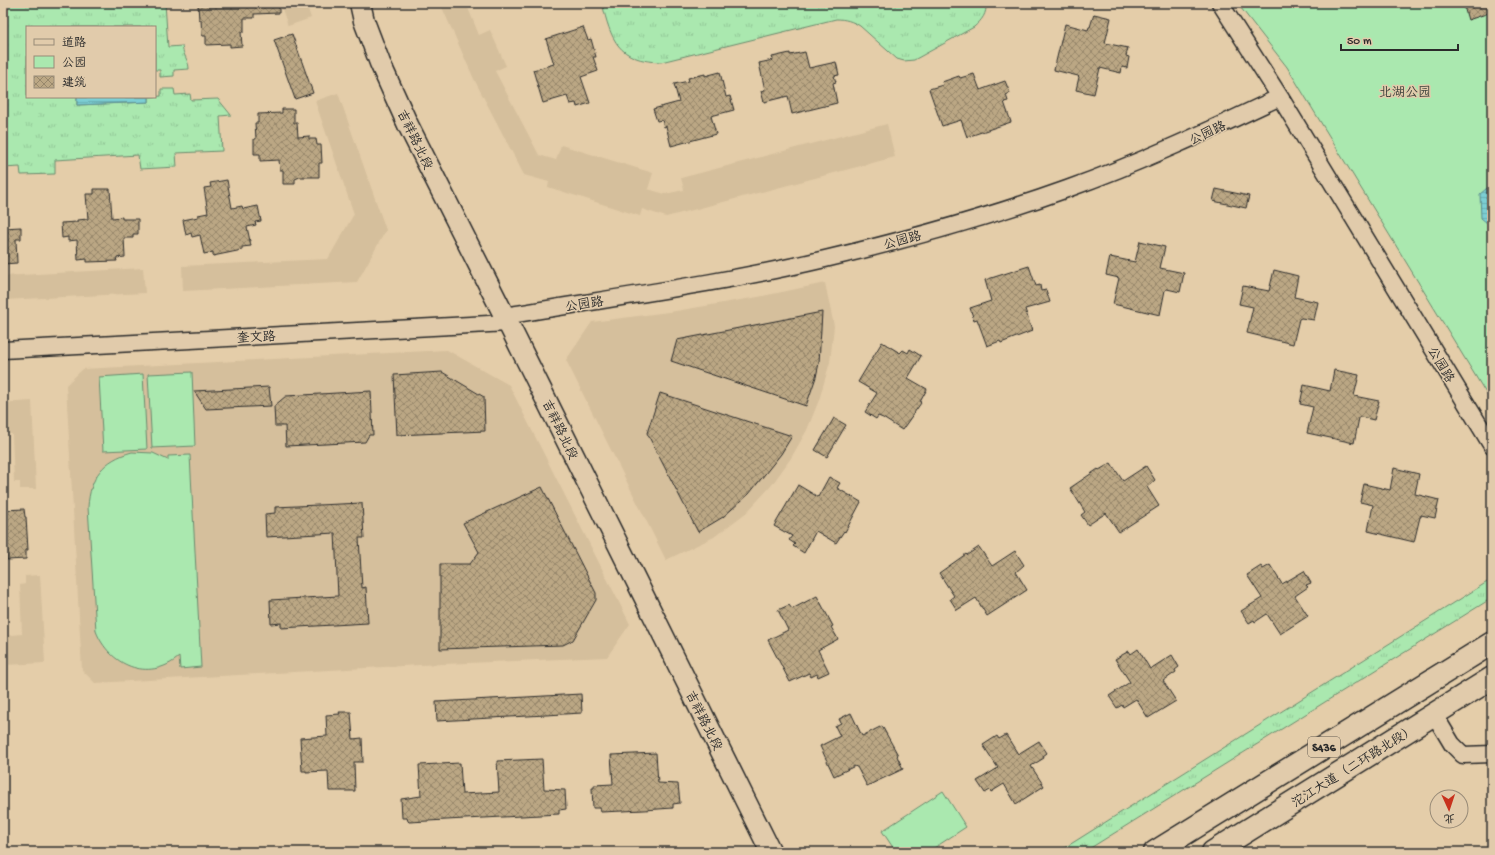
<svg xmlns="http://www.w3.org/2000/svg" width="1495" height="855" viewBox="0 0 1495 855" font-family="'Gochi Hand','LXGW WenKai TC',sans-serif">
<style>
.built{fill:#d5bf9c}
.grass{fill:url(#grass-tufts);stroke:#6a8a6d}
.green{fill:#aae8af;stroke:#6a8a6d}
.water{fill:url(#water-rules);stroke:#5c8d90}
.building{fill:url(#building-cross-hatch);stroke:#2b2b2b}
.lines{fill:none;stroke-linecap:round;stroke-linejoin:round}
.minor-casing{stroke:#2b2b2b;stroke-width:19}
.tertiary-casing{stroke:#2b2b2b;stroke-width:23}
.trunk-casing{stroke:#2b2b2b;stroke-width:25}
.minor{stroke:#e1cbab;stroke-width:16}
.tertiary{stroke:#e1cbab;stroke-width:20}
.trunk{stroke:#e1cbab;stroke-width:22}
.labels{text-anchor:middle;stroke-width:3;stroke-linejoin:round;paint-order:stroke}
.shield{fill:#e1cbab;stroke:#625b51;stroke-width:1}
.shield-label{font-size:12px;font-weight:bold;fill:#2b2b2b}
.park-label{font-size:13px;fill:#383e38;stroke:#e1cbab}
.street-label{font-size:13px;fill:#2b2b2b;stroke:#e1cbab}
</style>
<defs>
<pattern id="grass-tufts" width="24" height="20" patternUnits="userSpaceOnUse"><rect width="24" height="20" fill="#aae8af"/><path d="M3 7l-1-3M5 7V3M7 7l1-3M15 17l-1-3M17 17v-4M19 17l1-3" fill="none" stroke="#92c797"/></pattern>
<pattern id="water-rules" width="6" height="5" patternUnits="userSpaceOnUse"><rect width="6" height="5" fill="#7cced3"/><path d="M0 2.5h6" fill="none" stroke="#6bb1b5"/></pattern>
<pattern id="building-cross-hatch" width="8" height="8" patternUnits="userSpaceOnUse"><rect width="8" height="8" fill="#bba784"/><path d="M0 0l8 8M0 8l8-8" fill="none" stroke="#98886c"/></pattern>
</defs>
<rect width="100%" height="100%" fill="#e4cda9"/>
<filter id="ink" filterUnits="userSpaceOnUse"><feTurbulence type="fractalNoise" baseFrequency=".025" numOctaves="2"/><feDisplacementMap in="SourceGraphic" scale="8" xChannelSelector="R" yChannelSelector="G"/><feConvolveMatrix kernelMatrix="1 2 1 2 8 2 1 2 1" color-interpolation-filters="sRGB"/></filter>
<g filter="url(#ink)">
<path class="built" d="M280,3H306L311,18L288,26Z
M440,3H466L479,35L490,30L506,66L495,71L539,155L556,160L561,145L653,173L648,189L665,194L684,190L681,178L887,124L895,157L666,217L642,209L640,216L548,187L549,182L524,175L474,79Z
M338,93L386,230L357,282L183,291L182,266L328,259L354,214L315,101Z
M143,268L145,293L3,300V276Z
M825,283L834,326L830,362L819,400L807,430L791,458L771,486L747,512L714,537L666,560L566,360L592,322L676,311L758,297Z
M447,350L509,385L630,624L607,657L420,665L95,683L82,670L66,385L83,369Z
M32,401L36,489H20V482H14L12,434H3V403Z
M40,575L45,663L5,665L3,636L22,634L20,585L25,584V576Z"/>
<path class="grass" d="M3,3H165L168,47L182,46C183,55 189,61 189,69L174,70V76L160,77V70H155V27H27V97H77V105L149,102V97L161,96V89H174L175,95L190,94L191,100L218,99L231,115L220,116L222,151L176,153L177,167L140,169L138,155L55,160V174L21,175L20,167L3,168Z
M602,3H986C987,14 982,20 974,27L914,60L904,61L897,59L860,26C852,21 845,19 836,19L661,62C618,61 611,40 602,3Z
M1492,579V598L1084,852H1058Z"/>
<path class="green" d="M1237,3H1492V403L1287,67Z
M192,372L195,446L152,448L148,374Z
M143,374L147,449L103,451L99,377Z
M132,452L153,453L168,460V456L190,455L201,667L180,669L179,657C148,683 109,665 96,631L88,507C90,477 103,460 132,452Z
M943,791L966,827L928,852H896L882,831Z"/>
<path class="water" d="M77,97H149V102L77,105Z
M1492,184V227L1481,218L1480,194Z"/>
<path class="building" d="M204,3H279V13L254,14V18H244V32H241L242,46L230,47V44L206,45V36H202L201,20H199L198,5H204Z
M1463,3H1492V12L1468,20Z
M1094,14L1111,18L1105,43L1128,48L1126,56L1129,57L1127,68L1122,67L1121,73L1100,68L1094,94L1076,90L1079,77L1078,76L1054,70L1065,24L1088,30L1089,27H1090Z
M583,27L588,40L591,39L596,57H593L598,71L581,77L590,103L577,107L576,103L570,104L567,96L543,103L533,70L554,64L546,39Z
M292,34L313,93L295,99L274,40Z
M805,52L809,68L836,62L839,75L834,76L836,82L833,83L837,103L792,114L788,96L764,102L761,91L765,90L759,63L773,60L772,57L790,53V55Z
M720,72L726,97L730,96L734,110L711,116L716,134L671,146L666,126L664,127L662,120L657,121L653,109L679,102L674,84L689,81L688,78L705,74V76Z
M974,74L980,90L1005,81L1010,93L1006,95L1008,101L1004,102L1011,122L967,137L961,120L942,126L929,89L943,85L942,82L959,76L960,78Z
M282,109H294V123H297L298,137L309,136V139H316L317,145H321L322,163H319V177H300L295,179V184H283V170H280L279,160L260,161V154H254V139H256L255,123H258V114L282,113Z
M227,180L232,208L242,206L243,209L258,206L261,221L255,222L256,225L247,227L251,246L242,247V250L213,256V252L204,254L200,235L192,237L191,233L186,235L183,220L198,217V215L208,213L204,188L211,187L210,183Z
M94,189H110L112,218L122,217V219H138V234H133V238H124L125,257L116,258L117,261L87,262V259L78,260L77,240L68,241V237L62,238L61,223L77,222V220L88,219L86,194H94Z
M1216,189L1249,196L1246,208L1213,201Z
M21,227V239H16L17,263L3,264V228Z
M1140,241L1165,247L1160,268L1184,273L1180,292L1167,289L1165,290L1160,315L1113,304L1119,278L1106,275L1110,257L1135,262Z
M1029,266L1036,286L1040,285L1041,291L1046,290L1050,302L1025,309L1032,331L1001,343L1000,341L987,346L977,319L974,320L970,308L991,301L985,280Z
M1274,270L1298,276L1294,297L1318,302L1314,320L1301,318L1299,319L1293,344L1247,333L1253,307L1239,304L1243,286L1269,291Z
M822,312L819,363L816,377L806,406L671,361L677,340Z
M882,342L900,353L903,350L908,353L910,349L921,356L908,378L927,389L920,402L921,403L902,430L883,418L878,416L876,419L865,412L877,393L858,382Z
M1334,370L1359,375L1354,396L1379,401L1374,420L1361,417L1359,418L1354,443L1307,433L1313,407L1300,404L1304,385L1330,391Z
M442,372L484,397L485,431L397,435L394,375Z
M269,387L271,406L206,409L194,391Z
M371,391L373,435H369L365,442L286,446L285,426H275L274,406L286,396Z
M660,393L792,436L781,454L749,494L723,517L698,532L647,433Z
M834,418L846,425L827,457L815,450Z
M1111,463L1123,481L1146,466L1155,480L1147,487L1159,506L1119,532L1106,513L1088,525L1081,515L1085,512L1070,488L1098,469L1099,470Z
M1394,468L1419,474L1415,494L1439,500L1435,518L1421,515V517H1420L1414,542L1368,531L1373,505L1360,502L1364,484L1390,490Z
M829,477L840,483L837,488L861,502L845,532L844,531L836,543L816,531L804,553L793,546L795,544L789,540L792,536L774,526L798,485L818,497Z
M542,487L596,593V600L573,640L563,645L440,649V564H470L479,552L463,523Z
M362,503L364,538H359L362,588L366,587L368,623L281,628V623L271,624L270,600L338,596L335,533L266,537L265,514L275,513V507Z
M24,509L25,517H26L28,550H26V559L7,560L6,550H3L4,510Z
M979,547L992,566L1015,551L1024,565L1016,572L1027,590L987,616L976,598L957,610L950,599L954,596L939,573L966,554L967,555Z
M1270,565L1282,584L1304,571L1311,583L1306,585L1308,587L1295,596L1308,616L1280,634L1267,614L1255,622L1254,620L1249,623L1241,611L1262,598L1247,575L1261,566L1263,569Z
M817,596L833,626L831,627L838,639L818,650L829,672L818,677L817,674L811,677L809,673L790,682L768,640L788,630L778,610L789,605L792,609Z
M1138,649L1150,669L1172,655L1179,667L1175,670L1176,672L1163,681L1176,701L1148,718L1136,699L1123,707L1122,705L1117,708L1109,696L1130,682L1115,659L1129,651L1131,654Z
M581,694L582,713L437,721L436,702Z
M339,712H351L353,739L362,738L363,762H354L355,791H329L328,771L306,772V771H302L300,738L327,736L326,715L340,714Z
M851,713L862,736L882,726L898,755L897,756L903,769L867,786L857,767H856L855,766L834,776L820,746L840,736L835,726L841,723L839,719Z
M1006,735L1018,754L1039,741L1047,753L1043,756L1044,758L1031,766L1044,786L1016,804L1004,784L991,792L990,790L985,793L977,781L998,768L983,745L997,736L999,739Z
M656,753L658,783L678,784L680,803L673,804V808L644,810L601,812L600,808H593L592,788H594V785L613,784L611,755Z
M542,759L544,789L565,790L566,809L559,810V814L409,822L408,821L407,818H402L401,799L421,796L419,765L460,763L462,794L499,792L497,761Z"/>
<g class="lines">
<g class="minor-casing">
<path id="minor" d="M1220,3L1280,97L1492,446
M504,316C611,298 719,284 825,259C906,240 989,217 1067,189C1140,163 1210,130 1280,97
M3,350L508,323
M1434,714L1452,744L1463,755L1492,754"/>
</g>
<g class="tertiary-casing">
<path id="tertiary" d="M360,3L364,21L380,63L408,125L508,323L771,852"/>
</g>
<g class="trunk-casing">
<path id="trunk" d="M1155,852L1492,643
M1213,852L1492,678"/>
</g>
<use href="#minor" class="minor"/>
<use href="#tertiary" class="tertiary"/>
<use href="#trunk" class="trunk"/>
</g>
</g>
<g class="labels">
<rect class="shield" x="1308" y="737" width="32" height="20" rx="3"/>
<g class="shield-label">
<text x="1324" y="751">S436</text>
</g>
<g class="park-label">
<text x="1405" y="96">北湖公园</text>
</g>
<g class="street-label">
<text transform="translate(1207 132) rotate(-25)" y="5">公园路</text>
<text transform="translate(416 139) rotate(64)" y="5">吉祥路北段</text>
<text transform="translate(902 239) rotate(-15)" y="5">公园路</text>
<text transform="translate(584 303) rotate(-9)" y="5">公园路</text>
<text transform="translate(256 336) rotate(-3)" y="5">奎文路</text>
<text transform="translate(1442 364) rotate(59)" y="5">公园路</text>
<text transform="translate(561 429) rotate(64)" y="5">吉祥路北段</text>
<text transform="translate(705 720) rotate(63)" y="5">吉祥路北段</text>
<text transform="translate(1353 765) rotate(-32)" y="5">沱江大道（二环路北段）</text>
</g>
</g>
<rect width="1495" height="855" fill="none" stroke="#e1cbab" stroke-width="16"/>
<rect x="8" y="8" width="1479" height="839" fill="none" stroke="#2b2b2b" stroke-width="1.5" filter="url(#ink)"/>
<rect x="26" y="26" width="130" height="72" fill="#e1cbab" stroke="#988b78"/>
<rect x="34" y="39" width="20" height="6" fill="#e1cbab" stroke="#988b78"/>
<text x="62" y="46" font-size="12" fill="#2b2b2b">道路</text>
<rect x="34" y="56" width="20" height="12" fill="#aae8af" stroke="#988b78"/>
<text x="62" y="66" font-size="12" fill="#2b2b2b">公园</text>
<rect x="34" y="76" width="20" height="12" fill="url(#building-cross-hatch)" stroke="#988b78"/>
<text x="62" y="86" font-size="12" fill="#2b2b2b">建筑</text>
<g transform="translate(1449 809) rotate(177)"><circle r="19" fill="#e1cbab" stroke="#988b78"/>
<path d="M0-3L7 15L0 10L-7 15Z" fill="#c8321e"/>
<text y="-6" font-size="11" font-weight="bold" text-anchor="middle" fill="#2b2b2b">北</text>
</g>
<path d="M1341 44v6h117v-6" fill="none" stroke="#2b2b2b" stroke-width="2"/>
<text x="1347" y="44" font-size="12" fill="#2b2b2b" stroke="#e1cbab" stroke-width="3" paint-order="stroke">50 m</text>
</svg>
